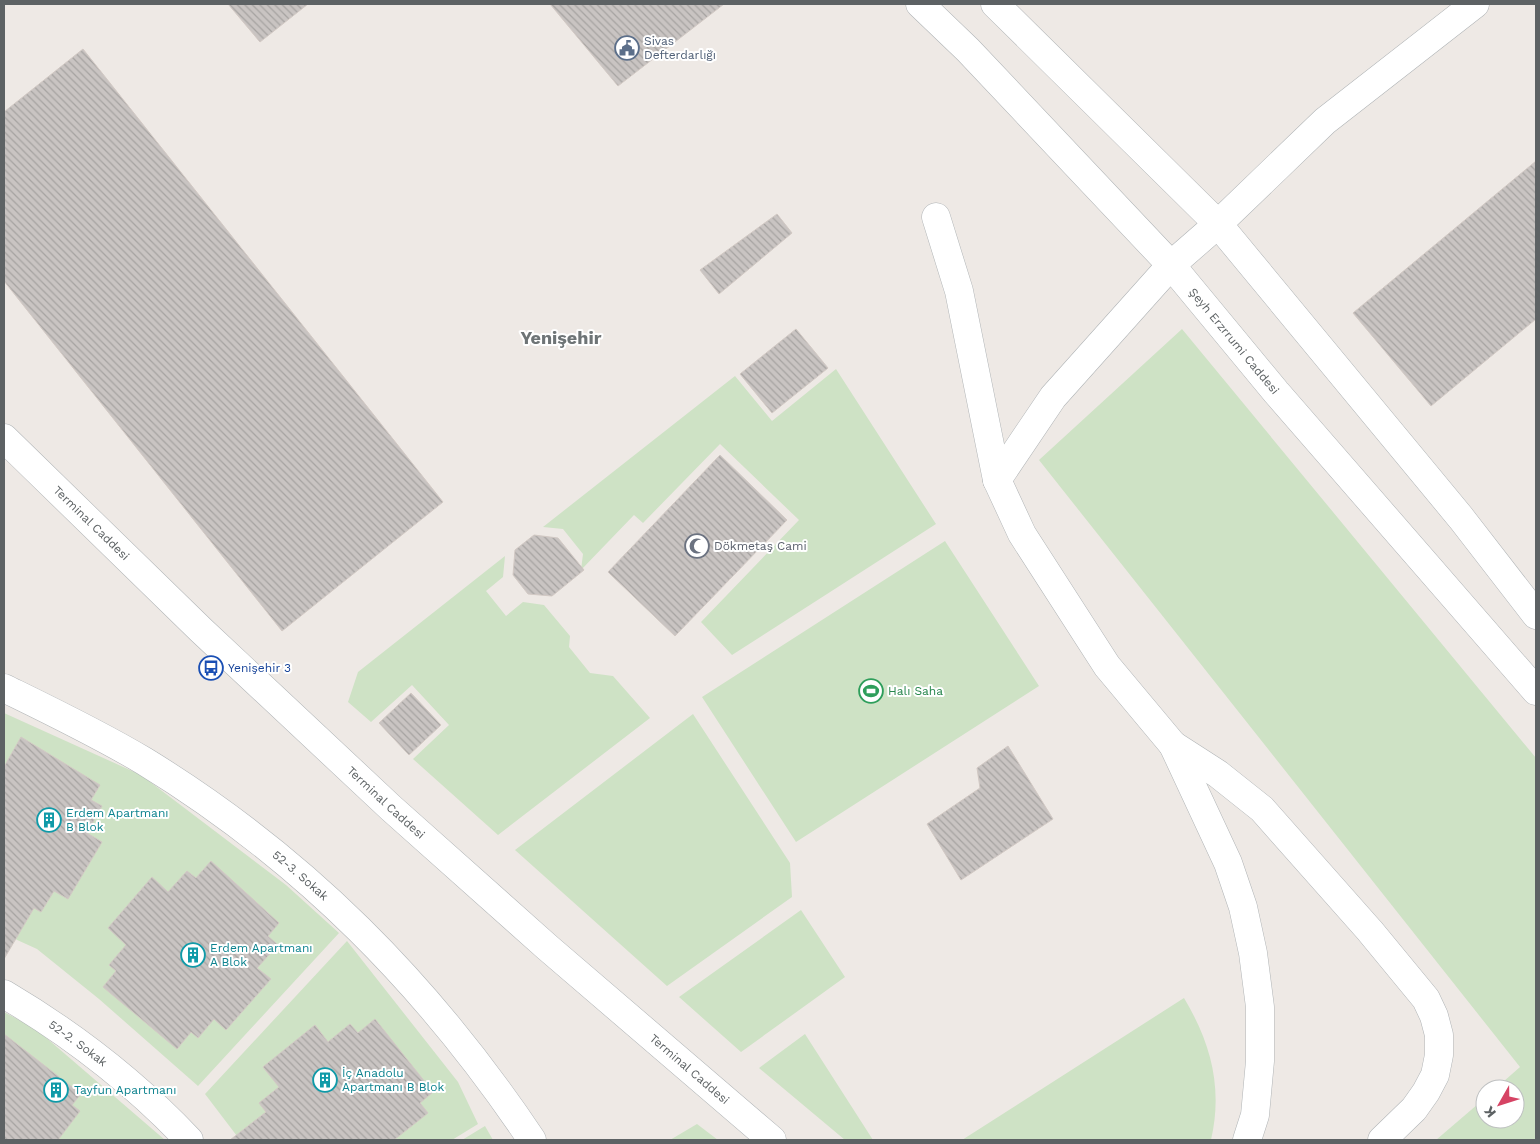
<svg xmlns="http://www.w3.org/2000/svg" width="1540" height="1144" viewBox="0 0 1540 1144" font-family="'Work Sans',sans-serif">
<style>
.grass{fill:#cee2c5}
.building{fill:url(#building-back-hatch);stroke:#d2c9c4}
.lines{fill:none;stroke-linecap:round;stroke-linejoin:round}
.minor-casing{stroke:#b0b4b6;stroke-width:29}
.minor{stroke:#fff;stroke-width:28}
.labels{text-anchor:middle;stroke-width:4;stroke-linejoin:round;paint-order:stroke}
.service-label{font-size:12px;fill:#4e5e75;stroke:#fff;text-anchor:start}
.street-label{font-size:12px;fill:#5d6264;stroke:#fff}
.worship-label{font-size:12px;fill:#5b616d;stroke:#fff;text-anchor:start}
.transit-label{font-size:12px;fill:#164399;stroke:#fff;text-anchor:start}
.leisure-label{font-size:12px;fill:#27864d;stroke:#fff;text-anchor:start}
.culture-label{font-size:12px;fill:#0d838f;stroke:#fff;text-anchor:start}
.district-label{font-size:18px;font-weight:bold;fill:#6e7476;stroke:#fff}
</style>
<defs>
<pattern id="building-back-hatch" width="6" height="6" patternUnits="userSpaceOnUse" patternTransform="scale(1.25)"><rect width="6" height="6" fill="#c9c4c2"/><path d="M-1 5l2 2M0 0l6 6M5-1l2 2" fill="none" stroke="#a6a3a1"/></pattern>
</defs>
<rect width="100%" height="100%" fill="#eee9e5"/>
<path class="grass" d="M1182,329L1536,758V1140H1436L1485,1098V1119H1515V1089H1495L1520,1067L1039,460Z
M836,369L936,524L732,655L701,622L799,520L720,444L643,523L634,515L581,570L583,554L563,529L543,527L735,376L772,421Z
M945,541L1039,686L796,842L702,697Z
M505,556L503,577L486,591L506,616L523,602L544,605L570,636L569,647L590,673L613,676L650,718L498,835L413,759L449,725L412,685L371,722L348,702L358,672Z
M4,713L141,775L286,885L339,933L198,1086L99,999L37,949L4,934Z
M693,714L790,863L792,897L667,986L515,850Z
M801,910L845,977L741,1052L679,997Z
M347,941L458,1082L478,1124L452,1140H240L205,1094Z
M1184,998C1211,1043 1223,1088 1211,1140H962Z
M4,1012L36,1029L165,1140H4Z
M805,1034L873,1140H845L759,1068Z
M697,1124L718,1140H670Z
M485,1126L493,1140H462Z"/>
<path class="building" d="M228,4H308L260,42Z
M550,4H724L618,86Z
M83,49L443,502L282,631L4,281V112Z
M1536,161V319L1431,406L1353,313Z
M777,214L792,233L719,294L700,270Z
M796,329L828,368L772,413L740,374Z
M720,455L787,520L675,636L608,572Z
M534,535L558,538L584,570L552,596L528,594L513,575L515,550Z
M411,693L441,725L409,755L379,723Z
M21,737L100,785L91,800L102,806L87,833L102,842L68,899L54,891L41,912L34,908L4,959V767Z
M1008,746L1053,819L961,880L927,824L980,788L977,768Z
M211,861L279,923L268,936L278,945L257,968L271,979L226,1030L214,1019L198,1038L191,1032L177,1049L103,987L116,971L109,965L126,945L108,928L152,877L168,892L187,871L196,878Z
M375,1019L433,1092L420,1103L428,1113L394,1140H230L266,1112L259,1103L279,1087L263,1067L315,1025L328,1042L350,1024L358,1033Z
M4,1034L81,1094L72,1105L80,1111L58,1140H4Z"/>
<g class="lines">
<g class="minor-casing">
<g id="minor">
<path id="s1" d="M920,4L968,50L1171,265L1276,392L1536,691"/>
<path d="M995,4L1218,224L1461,518L1536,615"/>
<path d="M936,217L959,291L997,480L1022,534L1107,666L1173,745L1228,863L1243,907L1253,953L1260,1007V1061L1255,1115L1247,1140"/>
<path id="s2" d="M4,438L201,630L391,808L547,947L772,1140"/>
<path d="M997,480L1053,397L1171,265L1218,224L1325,121L1475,4"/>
<path id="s3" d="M4,688C51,711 99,734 144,761C304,859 428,985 532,1140"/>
<path d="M1173,745L1218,774L1262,809L1370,931L1426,999L1434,1016L1439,1035V1055L1435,1075L1426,1092L1414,1109L1382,1140"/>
<path id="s4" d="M4,994C70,1033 136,1084 189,1140"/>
</g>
</g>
<use href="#minor" class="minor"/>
</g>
<defs>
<g id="civic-ring" transform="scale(1.25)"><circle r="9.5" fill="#fff" stroke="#5c6f8a" stroke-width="1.5"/><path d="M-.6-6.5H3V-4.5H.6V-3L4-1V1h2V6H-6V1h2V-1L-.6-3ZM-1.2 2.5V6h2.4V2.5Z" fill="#5c6f8a"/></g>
<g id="mosque-ring" transform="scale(1.25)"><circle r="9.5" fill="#fff" stroke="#6b7280" stroke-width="1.5"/><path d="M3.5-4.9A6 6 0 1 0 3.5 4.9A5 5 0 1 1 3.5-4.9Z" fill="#6b7280"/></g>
<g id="bus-ring" transform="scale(1.25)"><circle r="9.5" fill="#fff" stroke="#1a4fb4" stroke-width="1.5"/><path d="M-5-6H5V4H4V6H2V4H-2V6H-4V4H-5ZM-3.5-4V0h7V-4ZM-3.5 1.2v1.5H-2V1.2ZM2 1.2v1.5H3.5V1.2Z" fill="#1a4fb4"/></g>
<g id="stadium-ring" transform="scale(1.25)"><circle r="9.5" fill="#fff" stroke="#2e9e5b" stroke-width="1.5"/><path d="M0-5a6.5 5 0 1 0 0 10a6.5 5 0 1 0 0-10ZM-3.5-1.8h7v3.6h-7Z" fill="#2e9e5b"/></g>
<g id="building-ring" transform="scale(1.25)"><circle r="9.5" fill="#fff" stroke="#0f9aa8" stroke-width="1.5"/><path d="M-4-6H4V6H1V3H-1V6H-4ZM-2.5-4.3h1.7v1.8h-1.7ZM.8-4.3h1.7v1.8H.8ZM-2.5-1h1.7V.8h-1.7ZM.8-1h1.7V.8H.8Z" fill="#0f9aa8"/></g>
</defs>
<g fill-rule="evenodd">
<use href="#civic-ring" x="627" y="48"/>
<use href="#mosque-ring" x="697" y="546"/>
<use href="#bus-ring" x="211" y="668"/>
<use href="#stadium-ring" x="871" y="691"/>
<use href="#building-ring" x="49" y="820"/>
<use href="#building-ring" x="193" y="955"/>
<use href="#building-ring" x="325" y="1080"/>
<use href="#building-ring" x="56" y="1090"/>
</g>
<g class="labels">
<g class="service-label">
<text x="644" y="45">Sivas<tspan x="644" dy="14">Defterdarlığı</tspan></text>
</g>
<g class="street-label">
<text dy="4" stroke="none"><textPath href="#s1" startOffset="461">Şeyh Erzrrumi Caddesi</textPath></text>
<text dy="4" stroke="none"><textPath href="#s2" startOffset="122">Terminal Caddesi</textPath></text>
<text dy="4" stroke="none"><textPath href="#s2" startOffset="528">Terminal Caddesi</textPath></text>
<text dy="4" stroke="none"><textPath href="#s3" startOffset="352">52-3. Sokak</textPath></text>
<text dy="4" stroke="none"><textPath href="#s4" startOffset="89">52-2. Sokak</textPath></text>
<text dy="4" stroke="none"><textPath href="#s2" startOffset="932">Terminal Caddesi</textPath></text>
</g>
<g class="worship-label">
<text x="714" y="550">Dökmetaş Cami</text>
</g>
<g class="transit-label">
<text x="228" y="672">Yenişehir 3</text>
</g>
<g class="leisure-label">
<text x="888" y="695">Halı Saha</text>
</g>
<g class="culture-label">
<text x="66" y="817">Erdem Apartmanı<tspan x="66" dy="14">B Blok</tspan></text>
<text x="210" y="952">Erdem Apartmanı<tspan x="210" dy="14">A Blok</tspan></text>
<text x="342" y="1077">İç Anadolu<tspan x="342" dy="14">Apartmanı B Blok</tspan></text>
<text x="74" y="1094">Tayfun Apartmanı</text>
</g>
<g class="district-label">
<text x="561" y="344">Yenişehir</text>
</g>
</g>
<rect width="1540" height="1144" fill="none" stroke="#5d6264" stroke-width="10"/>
<g transform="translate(1500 1104) rotate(231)"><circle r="24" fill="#ffffff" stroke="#bec0c1"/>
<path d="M0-4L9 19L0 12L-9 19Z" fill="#d64364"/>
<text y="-8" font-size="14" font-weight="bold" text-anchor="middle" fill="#5d6264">K</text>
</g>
</svg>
